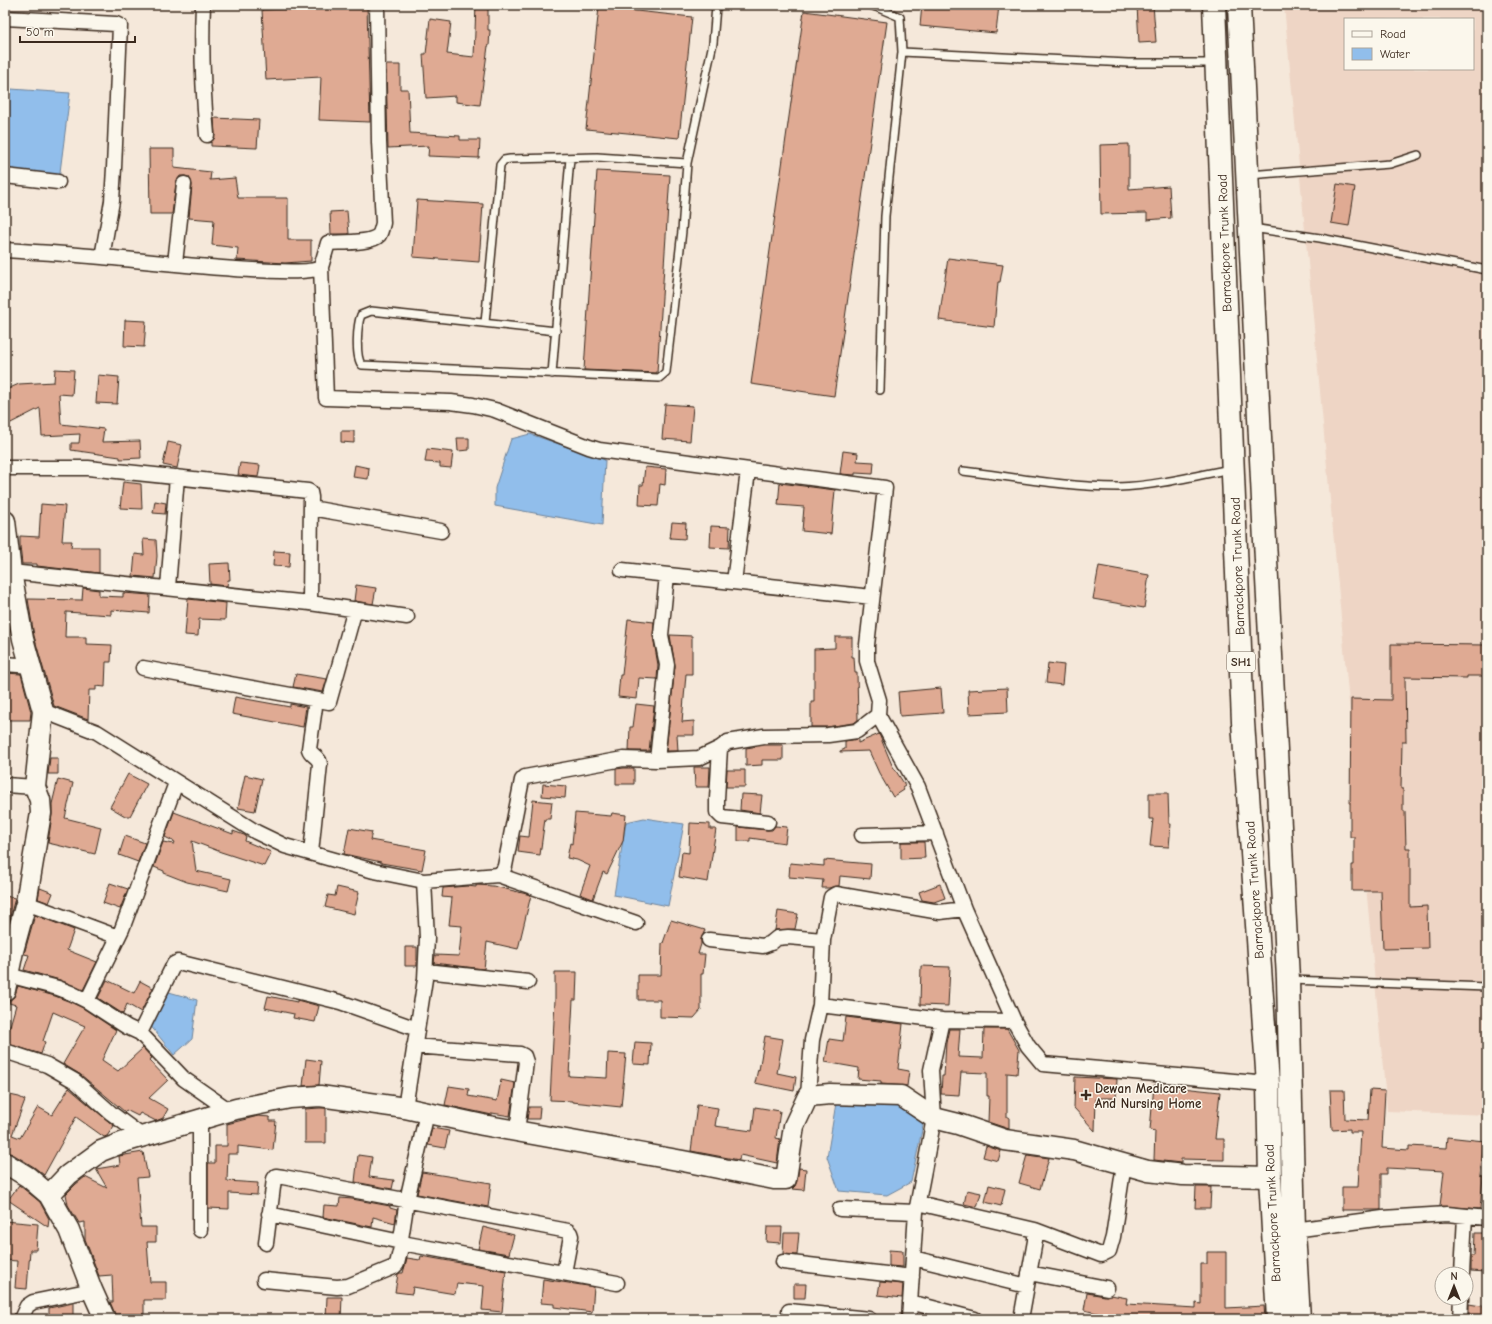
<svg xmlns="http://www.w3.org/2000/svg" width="1492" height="1324" viewBox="0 0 1492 1324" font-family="'Comic Neue',sans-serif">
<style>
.built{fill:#eed5c5;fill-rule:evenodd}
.water{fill:#91beeb;stroke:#6f8399}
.building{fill:#dfaa93;stroke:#3b2a1e}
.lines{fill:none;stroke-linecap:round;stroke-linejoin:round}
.lane-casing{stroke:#3b2a1e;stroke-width:10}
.street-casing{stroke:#3b2a1e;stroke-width:17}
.secondary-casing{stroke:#3b2a1e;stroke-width:23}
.primary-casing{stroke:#3b2a1e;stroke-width:25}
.lane{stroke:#fbf7ec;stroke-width:7}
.street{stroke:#fbf7ec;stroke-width:14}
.secondary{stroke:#fbf7ec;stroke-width:20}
.primary{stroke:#fbf7ec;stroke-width:22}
.poi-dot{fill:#3b2a1e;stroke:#fbf7ec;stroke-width:1.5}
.labels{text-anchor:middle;stroke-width:3;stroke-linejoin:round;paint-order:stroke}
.shield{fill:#fbf7ec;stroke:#75685c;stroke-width:1}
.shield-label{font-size:12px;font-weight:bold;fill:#3b2a1e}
.street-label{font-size:13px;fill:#3b2a1e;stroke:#fbf7ec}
.poi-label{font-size:13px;font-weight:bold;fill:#3b2a1e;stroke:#fbf7ec;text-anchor:start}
</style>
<rect width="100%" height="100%" fill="#f5e8da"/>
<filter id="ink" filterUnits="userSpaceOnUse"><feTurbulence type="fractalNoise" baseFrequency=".025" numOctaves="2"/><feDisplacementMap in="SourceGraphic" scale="8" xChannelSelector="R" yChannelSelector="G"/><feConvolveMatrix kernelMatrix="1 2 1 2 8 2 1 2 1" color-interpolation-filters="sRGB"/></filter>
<g filter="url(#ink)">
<path class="built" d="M1284,5H1487V1115L1387,1111ZM1345,19H1473V69H1345Z"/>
<path class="water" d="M11,89L70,93L59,180L8,169L5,162V115Z
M530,434L605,460L602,525L495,506V488L511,439Z
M644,818L684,824L668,906L614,895L626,822Z
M169,992L197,1000L192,1039L174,1055L150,1025Z
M836,1103L916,1104L923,1125L911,1182L887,1195L839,1191L827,1157Z"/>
<path class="building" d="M315,5H367L370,122L319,120L321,77L266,80L262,10L315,8Z
M476,5H488V30H490L489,46H488L480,105L456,102V96L426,98L423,54H426L430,19L451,22L447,54L474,57Z
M922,5H999L996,33L920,26Z
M1137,5H1153L1156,42L1139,43Z
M599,7L692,17L679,138L586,129Z
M804,11L887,22L834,396L751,384Z
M386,65H400V89H408L410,133L460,136V140H480L479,158L428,156L429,146L388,148Z
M214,118L259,120L257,148L211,146V142L214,139L215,135Z
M1129,144V189L1169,186L1171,218L1147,220V213L1101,214L1100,145Z
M149,149H174V168L211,172L210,180L235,178L238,198H288V240H311V261L285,263L237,260L238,248L212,245L214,220L189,218L192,185L189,177L185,176H180L176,183L172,214H150Z
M597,171L670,175L657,373L584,370Z
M1337,184L1355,187L1349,226L1331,223Z
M417,200L483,204L479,262L413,257Z
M347,211L349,234H331L330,212Z
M948,258L1003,265L1000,282H998L994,327L939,320Z
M125,320L146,321L144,347L124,346Z
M55,369L74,370L72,395L59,394L61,424L104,429L102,442L140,441L141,458L120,459V457L71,450V443H79L80,434L42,436L40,408L5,426V390L19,384L54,382Z
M98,375L119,377L117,404L96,403Z
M665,404L693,406L690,441L662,439Z
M341,431H354V443L341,442Z
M457,438H469V450L458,451Z
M168,442L182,445L177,468L163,465Z
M427,449L453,452L451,468L440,467V463L425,462Z
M843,451L858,453L857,461L874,462L873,474L855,473V475L840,474Z
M240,463L260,465L258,477L238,475Z
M355,465L369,468L368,479L353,477Z
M645,467L666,469L665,485L660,484L658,506L639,505L640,485H643Z
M123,482L141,484L142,509L120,508Z
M780,483L835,490L831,534L802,531L804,507L778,505Z
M155,501L166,503L165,514L153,513Z
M41,504L65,506L62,541H72L71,547H99V573L37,566V564H22L20,546V536L39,537Z
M672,522L686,523L685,539L670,538Z
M711,526L730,527L729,548L710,547Z
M143,539L156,540L157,556L155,578L133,576L135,554L144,555Z
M274,551L290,552L289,567L273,566Z
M229,563L230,580H228L227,586L210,584L209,564Z
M1099,566L1149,575L1144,608L1093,599Z
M356,585L376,588L373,604L354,601Z
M83,588L99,590V596L123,597V593L150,595L149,613L111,610V615L66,612L65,637H86V644L112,645L111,662H106L105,687L96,686V690H89L88,719L54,706L34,636L28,599L82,600Z
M188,599L226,603L225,620L199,619L198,636L185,635Z
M5,604L10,632H5Z
M628,619L654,622L653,636L658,665L657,679L639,678L637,699L618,697L620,675H622Z
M670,635L692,636V674H686L682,722L694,721V735H677L678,751H666L675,666Z
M835,637H852V657H854L855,673H857L858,720L854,723L827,727H811V702H814V649L835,648Z
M1391,644L1487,645V676H1467V678L1405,677L1406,742H1402L1401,789H1403V811H1405L1406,848H1410V907L1427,906L1428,948L1383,949L1381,891H1352V865H1354V837H1350V812L1351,699L1391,700Z
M1048,663L1064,665L1062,685L1046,683Z
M5,673L21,674L31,712L30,720H5Z
M296,674L327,679L323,692L293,687Z
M941,688L943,713L900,716L898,692Z
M1007,688L1008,712L969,714L968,690Z
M235,697L290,707V704L306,707L303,727L232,714Z
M636,704L654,706L649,751H629L630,727H633Z
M879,734L892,765L905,785L902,787L904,790L893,797L879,773L869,751L840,752V751L845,749V741L858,739V743Z
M765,745H783V760H762V765L746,766V748Z
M50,758H58V774H48Z
M694,767H710L709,787H695Z
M624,768H634V784H616V769Z
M727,770H745V787H726Z
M128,774L147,784L130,816H125L110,807Z
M245,775L262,779L255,811L238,808Z
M58,779L73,783L65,818L101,827L95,854L48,843L52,815V804Z
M543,784L566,786L565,798L542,796Z
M1149,793H1168L1169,824H1171L1169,847L1150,846L1153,819H1149Z
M741,794L762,795L760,813L740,810Z
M533,800L552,802L550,819H545L540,855L518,852L520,836L529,837Z
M174,812L233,834V831L244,835L246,836L245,841L271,852L264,866L221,852L192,841L196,871L231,879L228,891L187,882L164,873V871L154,867L163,842L174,844L175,842L165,837Z
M575,813L611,816L612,813L626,815L623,841L607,874L603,872L593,899L580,894L590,866L577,860L567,858L570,843L572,844Z
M690,823L710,824V829H716L708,882L679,877L682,852L689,853Z
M775,826L787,827L785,843L750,838V841H738V827L767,830H772Z
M349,828L372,832L370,840L426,850L422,870L381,863V862L344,854Z
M125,836L145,843L138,862L119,855Z
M901,842H924L925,858L901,859Z
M824,860L871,864L870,879L840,876L839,886L832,887L829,888H822L823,880L789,877L790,863L824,866Z
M110,883L128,889L120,909L103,903Z
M940,884L945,898L934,902L922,900L919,892Z
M476,885L493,886L531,895L518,949L487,942L484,969L434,963L435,955L459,956L462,926L449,925L452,898L442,897L443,888L467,886L476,887Z
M337,887L359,892L354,914L325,907L328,895L335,896Z
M40,888L53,893L49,903L38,899Z
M5,896L15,898L8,924L5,923Z
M778,911L798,914L795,929L775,930Z
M35,915L74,930L67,950L97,962L83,990L60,980L24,970L29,955L24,954Z
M671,920L705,930L701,939V944L698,954H705L703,974H701V1010L694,1018L660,1017V1000H638V975H661L662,943H663Z
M405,947H417V966H405Z
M921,966L950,967L948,1006L920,1005Z
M555,972H577L576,1000H573L569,1076L607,1078L608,1053L626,1054L621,1107L572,1102V1101L550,1100L555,1000Z
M107,980L134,993L140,981L153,988L141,1012L127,1004L123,1014L98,998Z
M18,986L55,996L68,1001L83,1008L116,1030L102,1060L118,1071L143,1048L152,1058L149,1060L168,1080L149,1098L168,1109L163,1118L156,1121L140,1113L138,1116L126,1110L125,1112L81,1075L63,1064L85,1026L53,1012L43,1041L45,1042L41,1054L5,1043L16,1005L9,1003L10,1000L14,997Z
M268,996L297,1002V1000L319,1006L315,1022L293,1018L294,1014L265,1008Z
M846,1017L903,1024L898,1069L909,1071L907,1086L881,1084V1081L858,1079L859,1068L825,1062L829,1039L843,1041Z
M949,1029H960L958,1057L983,1058L984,1029H1007L1019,1050L1017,1074L1007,1073V1117H1009V1129L988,1122L989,1096H987V1073L961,1072L959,1095L941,1094L942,1076H944L946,1043Z
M765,1036L783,1039L777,1073L796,1077L794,1091L755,1083L758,1069L759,1070Z
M635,1042L651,1043L650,1065L633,1064Z
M306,1059L321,1061L319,1085L303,1086Z
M1075,1077L1117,1079L1116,1098H1096L1095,1131L1074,1108Z
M501,1080L515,1083L510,1116L492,1113V1115L445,1105L449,1086L469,1089L468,1096L497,1101Z
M1154,1085L1220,1092L1215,1139H1224V1160L1181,1159V1163L1154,1160L1155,1131L1150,1130Z
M69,1088L114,1126L107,1136L104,1137L76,1117L44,1175L34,1167L11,1153L5,1152V1094L19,1097L25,1100L12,1135L20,1138L38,1107L52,1115Z
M1330,1090H1344L1345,1119L1368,1120L1370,1090L1385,1091L1382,1148L1409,1150V1146L1446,1148L1447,1137L1484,1141L1480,1176L1483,1177L1480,1209L1440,1206L1444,1171L1387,1168V1174H1381V1210H1342V1187H1358L1361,1132H1350V1129L1332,1130Z
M697,1105L718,1108L715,1126L752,1131L755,1107L780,1111L776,1138L780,1139L777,1163L740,1155L739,1160L691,1151Z
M529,1107H540L539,1119H527Z
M320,1108H326V1143H305V1109Z
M258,1116L270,1117V1121H276L273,1150L238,1146V1154H228L227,1181L258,1183L257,1195L229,1193V1209L208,1208V1163H215V1146H227V1124Z
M432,1128L449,1131L445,1148L428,1145Z
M986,1146L1001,1151L998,1161L983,1157Z
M143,1152L148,1177L137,1178L141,1227H156V1242H147L150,1282H166V1300H144V1314H115L110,1302H113L112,1275L99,1276L85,1239V1222L79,1223L68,1205L66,1194L76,1184L85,1177L107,1188L96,1169L120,1165L119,1156Z
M358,1155L372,1157L369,1177L394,1180L392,1189L355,1182Z
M1027,1155L1049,1158L1040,1189L1019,1183Z
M799,1168L806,1169L804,1190L792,1189L795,1186L797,1181Z
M422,1172L491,1183L488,1207L417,1194Z
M19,1185L40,1202L49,1219L48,1227L8,1200Z
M989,1185L1005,1189L1001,1206L985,1202Z
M1196,1187H1211L1210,1208H1195Z
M967,1190L981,1193L977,1207L964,1204Z
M340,1198L352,1199L390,1206V1208L397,1210L395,1223L373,1217L372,1227L323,1217L324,1205L339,1206Z
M5,1221L38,1224L36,1250H30L27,1289L15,1288L17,1261L5,1260Z
M483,1227L514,1235L509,1254L478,1249Z
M767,1227H782L781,1243L766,1242Z
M784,1233H799L797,1255L783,1254Z
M1475,1233H1487V1272L1471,1271V1256H1474Z
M889,1250L903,1251V1267L889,1266Z
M1207,1252H1226V1308L1264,1306L1265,1319H1122L1084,1310L1087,1293L1105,1296L1111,1295L1127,1298L1126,1304L1196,1308V1303L1201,1304V1264H1207Z
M421,1256L506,1271L502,1312L482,1310L484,1286L457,1283L455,1294L413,1287L412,1294L395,1292L398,1274L400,1273H403L407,1258L420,1260Z
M543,1279L594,1287L592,1312L554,1307V1304L541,1303Z
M880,1282L903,1284L902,1298L878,1295Z
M794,1284H806L805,1298H794Z
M327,1297H342L341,1319H326Z
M73,1303V1319H49V1308Z
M1469,1304L1487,1307V1319H1469Z"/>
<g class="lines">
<g class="lane-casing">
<path id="lane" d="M870,5L876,7L900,17L902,52
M1249,175L1390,164L1418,155
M1252,228L1320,238L1487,270
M485,323L500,165L504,160L510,159L597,157L687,163L713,43L716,6L722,5
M556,331L371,311L361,315C357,325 355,358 362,365L659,378L666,372L682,231L687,163
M552,374L570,158
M880,390L885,216L902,52L1128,63H1214
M963,471C1014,477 1066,487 1118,487C1154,486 1195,476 1230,469
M1290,980L1487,987"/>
</g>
<g class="street-casing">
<path id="street" d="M203,5C201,49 203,91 207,135
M5,18L116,24L120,26L114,168L112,201L102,257
M5,176L58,182
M5,250C37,252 69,254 102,257C132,259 306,280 321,267L328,243C340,242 371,244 379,235C381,232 382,227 383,223L379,142L377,5
M175,263L184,184
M321,267L326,398L451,402L473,405L495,410L589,447L599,450L885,488L867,645V661L879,700L878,715L918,787L964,909L1014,1021L1028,1046L1043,1064L1268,1084
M5,468H88L308,491L310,492L311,497L310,603
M311,508L441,531
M622,570L872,597
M11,572L310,603L407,617
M734,582L748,471
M168,587L177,477
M5,664L31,666
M143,668L329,702L355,609
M43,711L97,732L256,832L285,846L374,871L424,881
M720,748L717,799V812L722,817L768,822
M657,760L667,665L661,635L667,575
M5,785L35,787
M862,835L936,833
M311,853L320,764C319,756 311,756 309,749L316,700
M498,875L636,923
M26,903L118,937
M709,940L763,946L771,943L777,938L788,937L823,940
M426,971L528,982
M8,975L58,988L71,993L87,1001L127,1027L140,1033L184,1079L230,1111
M87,1001L122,929L176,783
M942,1020L820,1005L823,940L831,897L836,894L940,912L964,909
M140,1033L174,964L178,962L340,1002L417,1029
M414,1046L520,1054L524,1056L526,1062L517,1131
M5,1051L47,1065L75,1081L111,1113L142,1136
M808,1096L812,1040L820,1005
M405,1108L425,979L427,938L424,881L498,875L503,871L505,866L522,780L525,777L623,759L657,760L699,758L720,748L728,742L764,736L828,735L857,731L878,715
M427,1113L407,1200L401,1239L402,1243L617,1283
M918,1203L1035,1230V1241L1021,1319
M840,1209L916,1212
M269,1214L401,1242
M200,1230V1119
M1035,1230L1101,1255L1109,1251L1113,1237L1124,1164
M1294,1230L1383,1218L1447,1214L1487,1218
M266,1243L274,1179L276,1176L283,1177L568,1231L570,1233L571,1236L564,1273
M913,1258L1027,1286
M783,1262L912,1277
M1029,1273L1107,1288
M1462,1274L1465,1216
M264,1280L337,1287L348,1286L394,1267L397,1264L402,1243
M910,1302L975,1319
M789,1311L869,1319
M21,1319L27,1306L33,1302L92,1290
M909,1319L916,1212L934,1118L931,1070L942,1020L1014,1021
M1460,1319L1461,1298"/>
</g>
<g class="secondary-casing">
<path id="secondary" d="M5,521L11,572L23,639L43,711L35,787L40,800L41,813L26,903L13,951L5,990
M5,1163L28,1177L49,1195L69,1230L92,1290L105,1319
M49,1195L68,1175L101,1151L124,1142L236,1109L290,1098L320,1096L405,1108L483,1125L683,1161L774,1179H786L794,1126L808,1096L830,1094L901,1096L934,1118L958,1124L1005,1140L1074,1150L1148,1171L1183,1175L1270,1177"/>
</g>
<g class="primary-casing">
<path id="primary" d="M1214,5L1243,722L1268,1084L1270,1177L1278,1319
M1239,5L1265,541L1288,979L1294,1230L1299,1319"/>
</g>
<use href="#lane" class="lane"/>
<use href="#street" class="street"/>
<use href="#secondary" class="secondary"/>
<use href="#primary" class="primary"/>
</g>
</g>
<path class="poi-dot" d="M1084 1089h4v4h4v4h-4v4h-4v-4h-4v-4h4z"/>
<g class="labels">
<rect class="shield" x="1227" y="652" width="28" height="20" rx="3"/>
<g class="shield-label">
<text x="1241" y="666">SH1</text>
</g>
<g class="street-label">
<text transform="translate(1224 243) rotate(-92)" y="5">Barrackpore Trunk Road</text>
<text transform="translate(1237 566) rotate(-92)" y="5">Barrackpore Trunk Road</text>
<text transform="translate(1254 890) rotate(-94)" y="5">Barrackpore Trunk Road</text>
<text transform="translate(1272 1213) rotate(-93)" y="5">Barrackpore Trunk Road</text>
</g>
<g class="poi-label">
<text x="1095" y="1093">Dewan Medicare<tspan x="1095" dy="15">And Nursing Home</tspan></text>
</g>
</g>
<rect width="1492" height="1324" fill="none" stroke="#fbf7ec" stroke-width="20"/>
<rect x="10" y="10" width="1472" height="1304" fill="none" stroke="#3b2a1e" stroke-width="1.5" filter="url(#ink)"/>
<rect x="1344" y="18" width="130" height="52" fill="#fbf7ec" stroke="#aea59a"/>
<rect x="1352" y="31" width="20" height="6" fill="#fbf7ec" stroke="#aea59a"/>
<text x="1380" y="38" font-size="12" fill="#3b2a1e">Road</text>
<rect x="1352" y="48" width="20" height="12" fill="#91beeb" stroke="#aea59a"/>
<text x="1380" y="58" font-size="12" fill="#3b2a1e">Water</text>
<g transform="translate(1454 1286)"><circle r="19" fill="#fbf7ec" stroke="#aea59a"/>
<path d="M0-3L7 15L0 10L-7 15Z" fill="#3b2a1e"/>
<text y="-6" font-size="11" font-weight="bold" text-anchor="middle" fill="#3b2a1e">N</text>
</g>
<path d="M20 36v6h115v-6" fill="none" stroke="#3b2a1e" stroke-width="2"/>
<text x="26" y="36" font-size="12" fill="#3b2a1e" stroke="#fbf7ec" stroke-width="3" paint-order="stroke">50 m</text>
</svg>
